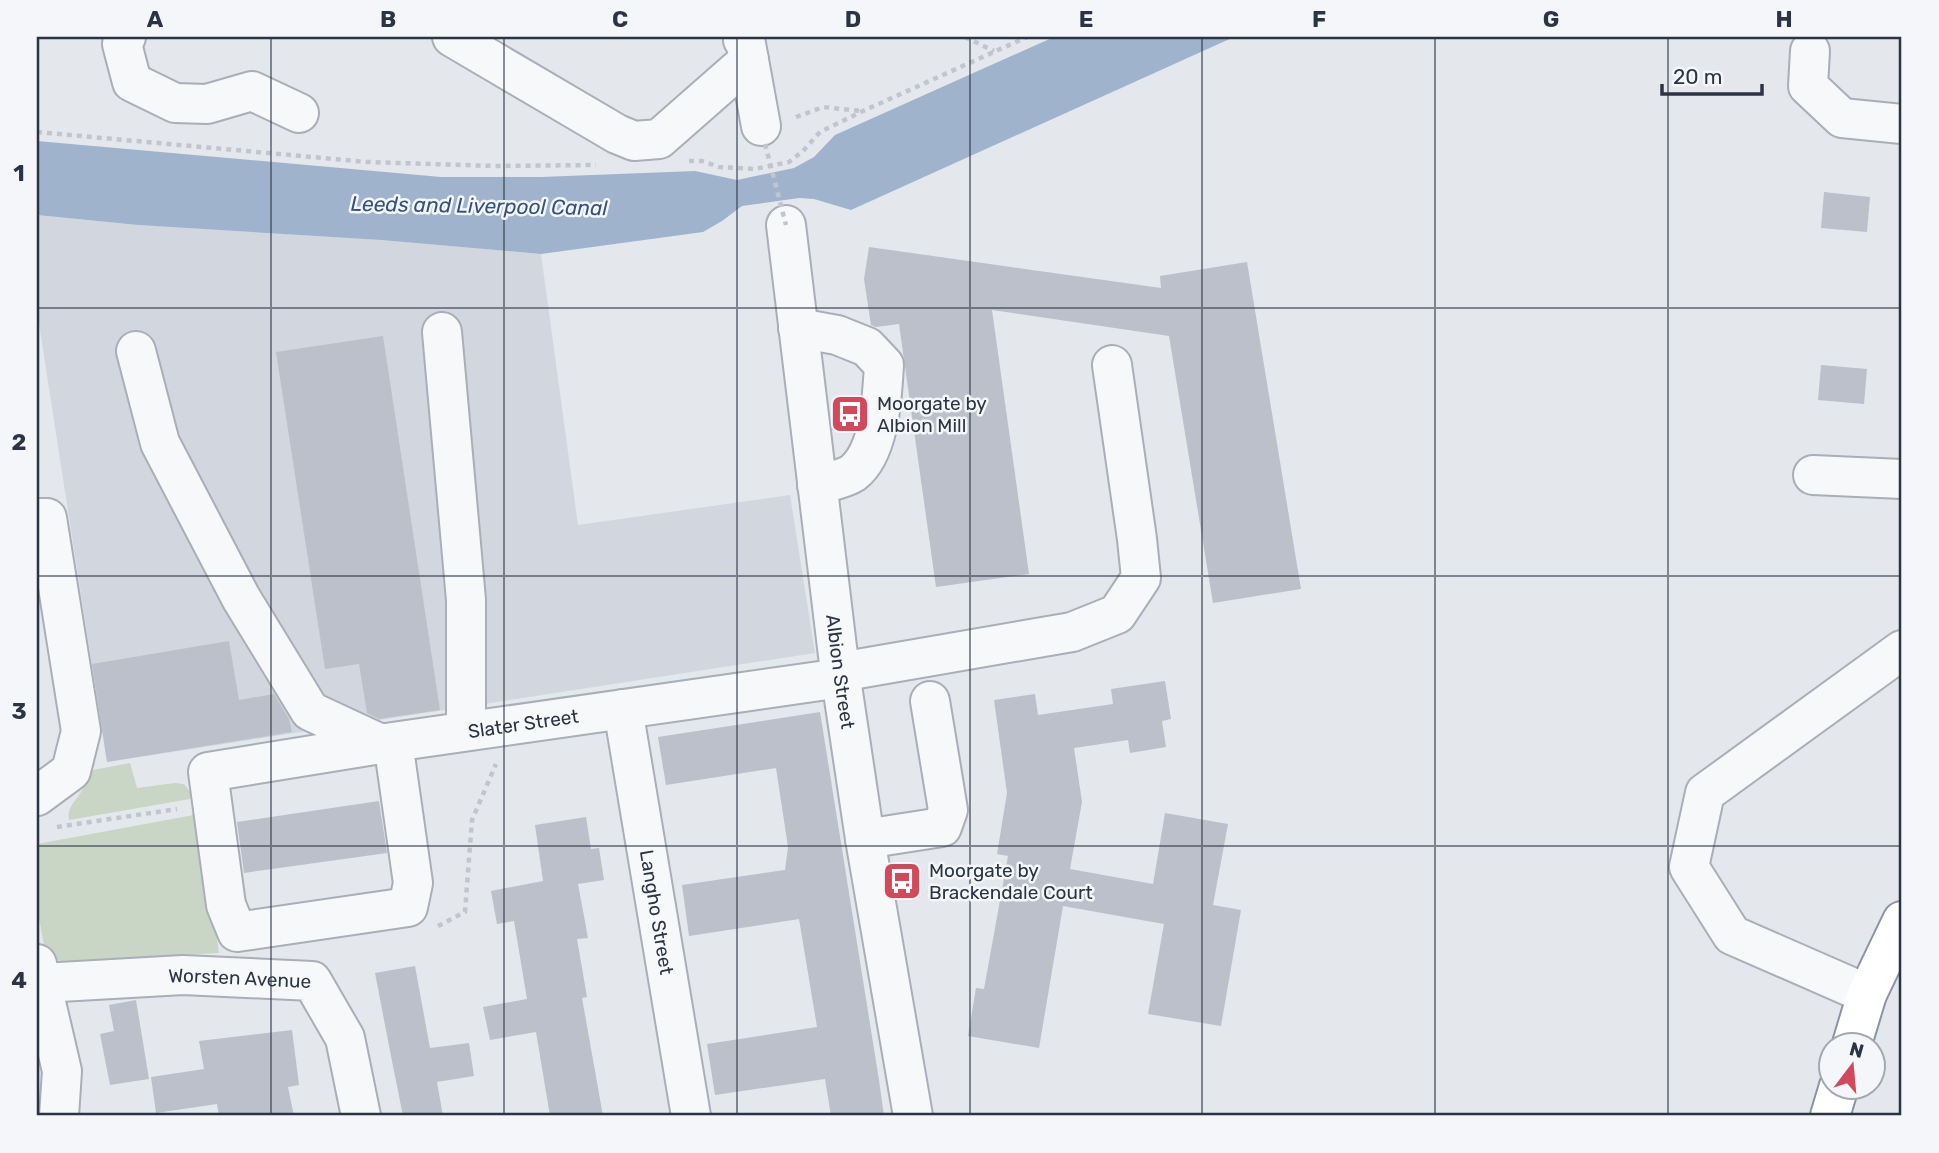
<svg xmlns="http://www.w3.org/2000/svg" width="1939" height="1153" viewBox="0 0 1939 1153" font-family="Rubik,sans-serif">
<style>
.built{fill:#d2d6de}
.green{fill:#c9d6c5}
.water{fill:#9fb4cc}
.building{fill:#bbc0ca}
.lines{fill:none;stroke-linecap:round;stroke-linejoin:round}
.minor-casing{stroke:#a9aeb7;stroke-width:42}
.highway-casing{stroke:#8b94a3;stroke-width:42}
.path{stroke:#c2c5cb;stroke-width:4.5;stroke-dasharray:5 5;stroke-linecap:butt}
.minor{stroke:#f7f8fa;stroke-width:38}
.highway{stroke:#fff;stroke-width:38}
.path-bridge{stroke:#c2c5cb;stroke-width:4.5;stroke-dasharray:5 5;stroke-linecap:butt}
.grid{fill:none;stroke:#2b3445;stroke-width:2;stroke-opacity:0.55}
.labels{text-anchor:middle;stroke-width:5;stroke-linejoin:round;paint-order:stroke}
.poi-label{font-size:19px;fill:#2b3445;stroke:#f4f6f9;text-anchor:start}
.street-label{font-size:19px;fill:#2b3445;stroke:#f4f6f9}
.water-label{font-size:21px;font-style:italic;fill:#34527a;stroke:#f4f6f9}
.neatline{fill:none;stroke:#2b3445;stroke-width:2.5}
.grid-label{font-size:23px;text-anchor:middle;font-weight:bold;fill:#2b3445}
</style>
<rect width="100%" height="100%" fill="#e4e7ec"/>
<path class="built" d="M37,215L138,225L381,240L541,254L578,525L790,495L815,653L107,762L37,311Z"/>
<path class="green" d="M130,763L137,788L175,783L184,784L191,793L190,799L69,820C67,807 75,802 81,792C86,785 89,778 93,770Z
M199,814L219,953L61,962L45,951L37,907V844Z"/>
<path class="water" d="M1054,37H1234L851,210L814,199L799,198L742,206L722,221L703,232L541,254L381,240L138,225L37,215V141L441,177H541L695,171L737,180L794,168L814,157L835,135Z"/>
<path class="building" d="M1824,192L1870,197L1867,232L1821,228Z
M869,247L1161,288L1160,276L1247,262L1301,589L1213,603L1169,336L992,310L1029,574L936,587L899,324L876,327L871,325L864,279Z
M383,336L440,710L379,719L367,713L359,664L325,669L276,352Z
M1821,365L1867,369L1864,404L1818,400Z
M229,641L239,700L274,694L289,719L292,732L107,762L92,664Z
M1165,681L1171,719L1162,721L1166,747L1130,753L1128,740L1074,748L1082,802L1070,869L1153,884L1165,813L1228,824L1213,905L1241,910L1221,1026L1148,1014L1164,924L1063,906L1039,1048L968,1036L976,988L984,989L1008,856L997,854L1007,793L994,700L1035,694L1038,715L1113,704L1111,689Z
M820,712L879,1080L884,1116H831L825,1079L715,1095L707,1044L817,1027L799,919L689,936L682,885L785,870L788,847L776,768L666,785L658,737Z
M379,801L387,853L244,873L237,822Z
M586,817L591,849L599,848L604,880L578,884L588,938L577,939L587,997L582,998L603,1116H550L536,1032L490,1040L483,1007L527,999L514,921L497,924L491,891L543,881L535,825Z
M415,966L430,1048L469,1043L474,1076L437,1082L443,1116H403L391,1056L375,973Z
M136,1000L149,1079L110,1085L100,1034L114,1031L109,1005Z
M292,1030L299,1085L288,1087L294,1116H219L217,1104L156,1113L151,1077L204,1069L199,1041Z"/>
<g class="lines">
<g class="minor-casing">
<g id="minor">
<path d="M126,37L122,44L132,82L175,103L207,104L252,91L299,113"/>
<path d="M452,37L617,134L634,141L659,139L749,60"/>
<path d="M743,40L746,44L761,126"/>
<path d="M1810,51L1808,86L1842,118L1902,124"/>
<path id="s1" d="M786,225L840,672L865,839L913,1116"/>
<path d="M798,328L837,335L867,347L884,365C882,397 880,452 853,473C844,479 828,482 817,485"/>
<path d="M442,332L466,600V731"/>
<path d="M136,351L160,443L241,598L310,711L381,744"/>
<path d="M1813,475L1902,479"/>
<path d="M37,518H47L81,731L71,771L37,796"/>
<path d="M840,672L1072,632L1117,614L1141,578L1137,539L1112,365"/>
<path id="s2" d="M623,709L691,1116"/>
<path id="s3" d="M393,742L413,883L408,907L237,932L226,905L208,772L393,742L841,678"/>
<path d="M865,839L942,827L948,810L930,701"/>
<path d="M37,964L62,1071L59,1116"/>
<path id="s4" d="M42,983L183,975L312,981L345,1038L361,1116"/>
<path d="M1867,994L1732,935L1689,867L1705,793L1902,650"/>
</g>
</g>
<g class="highway-casing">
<path id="highway" d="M1852,1044L1867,994L1902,921
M1830,1116L1839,1086"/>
</g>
<path class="path" d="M965,37L994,51
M796,117L823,107L862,111
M37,132L367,162L495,166L596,165
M689,161H702L719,167L755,169L789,162L803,151L820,132L863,111L1027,37
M57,827L177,809
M438,926L465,912L472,820L496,764"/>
<use href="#minor" class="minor"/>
<use href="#highway" class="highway"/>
<path class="path-bridge" d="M765,144L786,225"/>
</g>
<path class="grid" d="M271,37V1116M504,37V1116M737,37V1116M970,37V1116M1202,37V1116M1435,37V1116M1668,37V1116M37,308H1902M37,576H1902M37,846H1902"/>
<defs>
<g id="bus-square" transform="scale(2.0125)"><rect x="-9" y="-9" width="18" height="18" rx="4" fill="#d1495b" stroke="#f4f6f9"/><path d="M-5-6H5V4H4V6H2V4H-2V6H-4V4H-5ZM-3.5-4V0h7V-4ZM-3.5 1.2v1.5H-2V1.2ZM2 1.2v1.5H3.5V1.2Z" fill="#fff"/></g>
</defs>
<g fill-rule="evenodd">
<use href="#bus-square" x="850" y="414"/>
<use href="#bus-square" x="902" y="881"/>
</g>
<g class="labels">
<g class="poi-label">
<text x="877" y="410">Moorgate by<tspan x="877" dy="22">Albion Mill</tspan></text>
<text x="929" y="877">Moorgate by<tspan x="929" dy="22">Brackendale Court</tspan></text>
</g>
<g class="street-label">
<text dy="7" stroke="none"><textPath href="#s1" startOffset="450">Albion Street</textPath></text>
<text dy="7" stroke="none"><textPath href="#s3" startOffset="822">Slater Street</textPath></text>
<text dy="7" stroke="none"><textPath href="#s2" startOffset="206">Langho Street</textPath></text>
<text dy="7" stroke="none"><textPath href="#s4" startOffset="198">Worsten Avenue</textPath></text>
</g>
<g class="water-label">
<text transform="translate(479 206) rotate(1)" y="7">Leeds and Liverpool Canal</text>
</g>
</g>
<rect width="1939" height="1153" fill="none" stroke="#f4f6f9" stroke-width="77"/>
<g transform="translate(1852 1066) rotate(16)"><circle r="33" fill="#f4f6f9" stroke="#a4a8b1" stroke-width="2"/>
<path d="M0-5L12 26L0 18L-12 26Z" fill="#d1495b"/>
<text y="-10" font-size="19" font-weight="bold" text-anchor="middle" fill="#2b3445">N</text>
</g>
<path d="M1662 84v10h100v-10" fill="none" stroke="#2b3445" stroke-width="3.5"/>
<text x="1673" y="84" font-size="21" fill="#2b3445" stroke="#f4f6f9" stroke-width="5" paint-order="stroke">20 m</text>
<rect x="38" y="38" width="1862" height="1076" class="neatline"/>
<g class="grid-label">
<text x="155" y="27">A</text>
<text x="388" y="27">B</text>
<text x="620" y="27">C</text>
<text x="853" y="27">D</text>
<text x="1086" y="27">E</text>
<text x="1319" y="27">F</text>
<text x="1551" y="27">G</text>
<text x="1784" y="27">H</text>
<text x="19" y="181">1</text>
<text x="19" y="450">2</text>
<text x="19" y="719">3</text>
<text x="19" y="988">4</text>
</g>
</svg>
